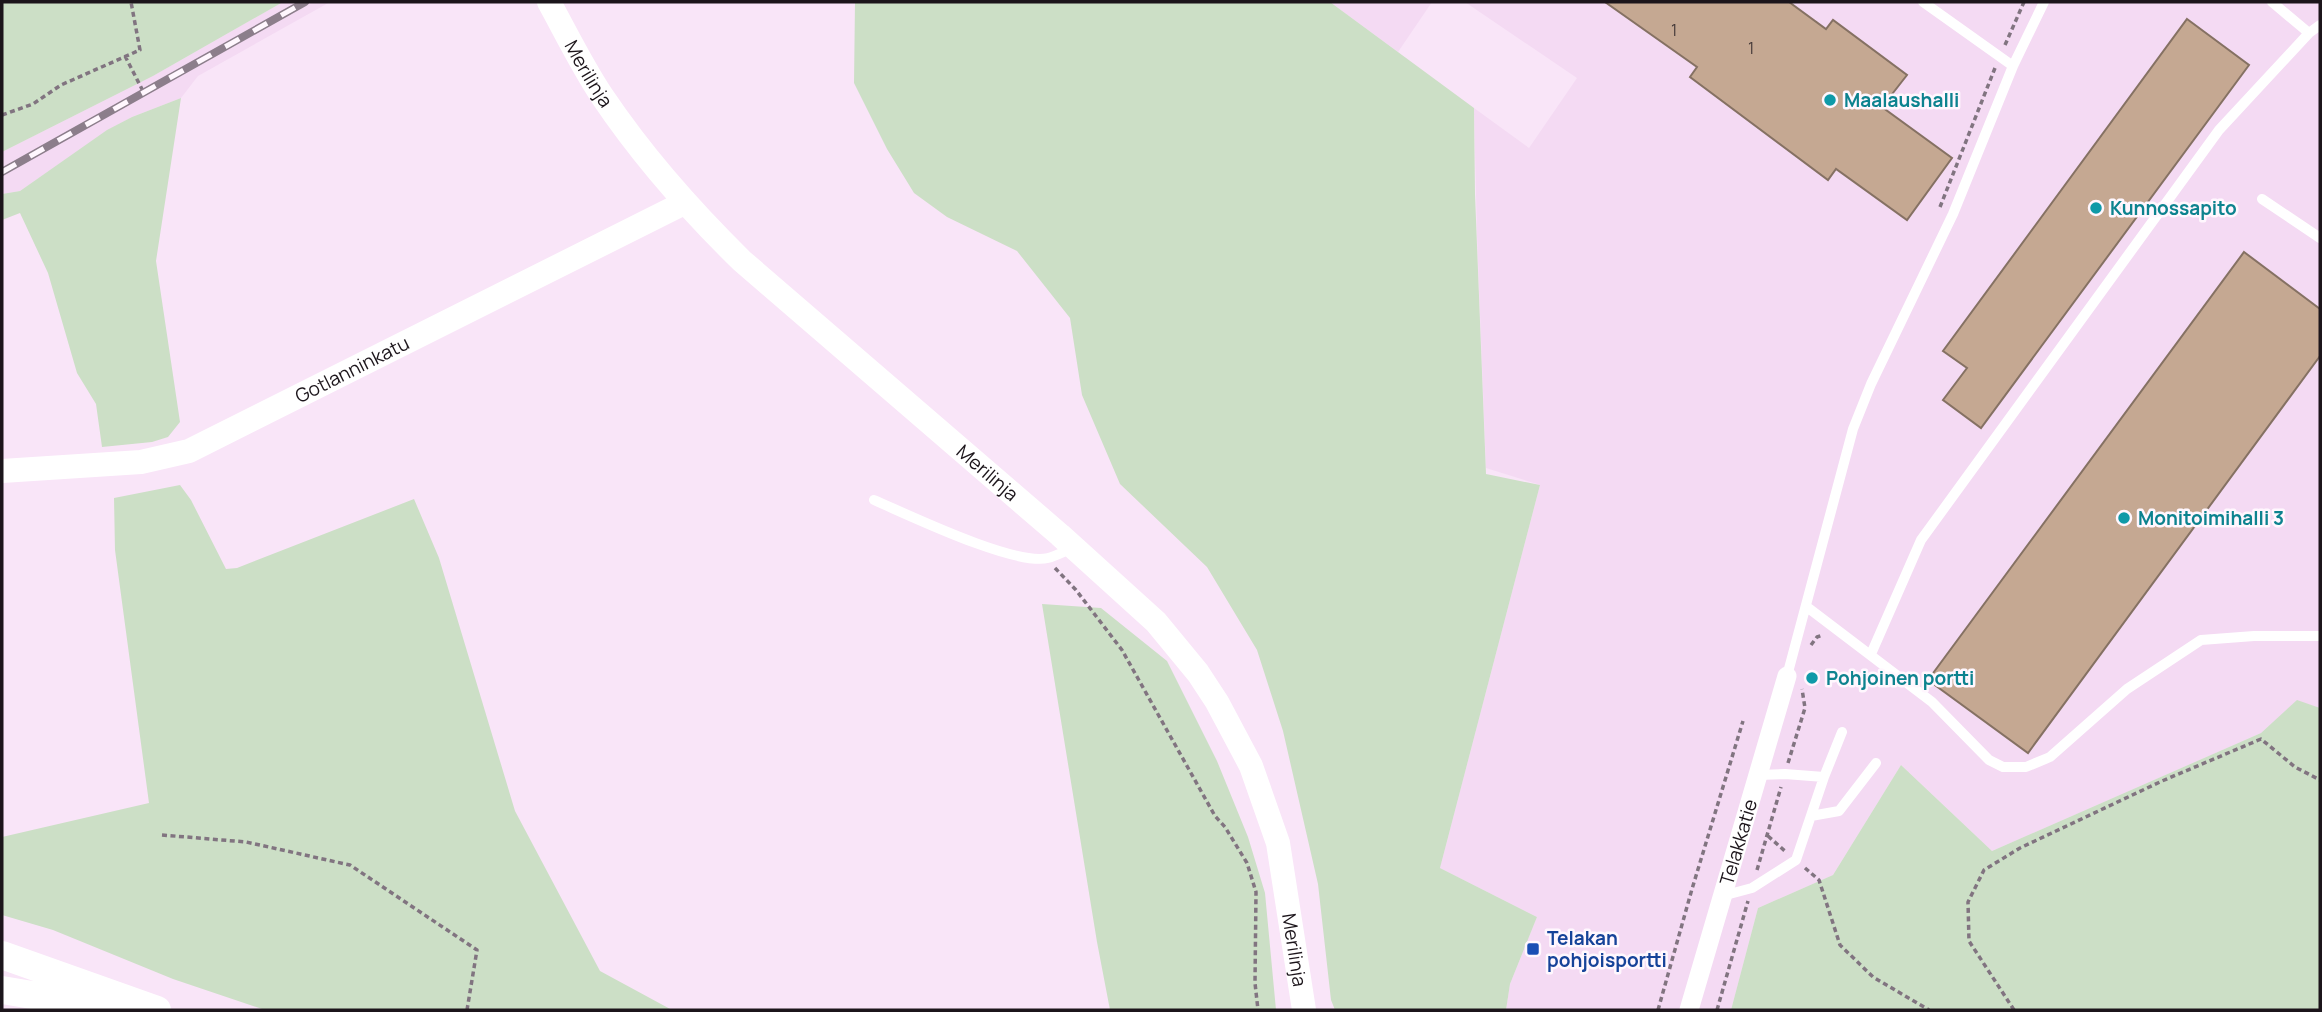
<svg xmlns="http://www.w3.org/2000/svg" width="2322" height="1012" viewBox="0 0 2322 1012" font-family="Manrope,sans-serif">
<style>
.built{fill:#f4daf3}
.green{fill:#ccdfc6}
.building{fill:#c5a892;stroke:#857163;stroke-width:2}
.lines{fill:none;stroke-linecap:round;stroke-linejoin:round}
.path{stroke:#817480;stroke-width:3.5;stroke-dasharray:5 3.5;stroke-linecap:butt}
.service{stroke:#fff;stroke-width:10}
.minor{stroke:#fff;stroke-width:19}
.tertiary{stroke:#fff;stroke-width:24}
.secondary{stroke:#fff;stroke-width:28}
.rail-casing{stroke:#8c7e8b;stroke-width:8}
.rail{stroke:#fff7fe;stroke-width:5;stroke-dasharray:16;stroke-linecap:butt}
.culture-dot{fill:#0f9aa8;stroke:#fff7fe;stroke-width:2.5}
.transit-dot{fill:#1a4fb4;stroke:#fff7fe;stroke-width:2.5}
.labels{text-anchor:middle;stroke-width:5;stroke-linejoin:round;paint-order:stroke}
.number-label{font-size:16px;fill:#463a39}
.street-label{font-size:19px;fill:#1c151b;stroke:#fff7fe}
.culture-label{font-size:19px;font-weight:bold;fill:#0d838f;stroke:#fff7fe;text-anchor:start}
.transit-label{font-size:19px;font-weight:bold;fill:#164399;stroke:#fff7fe;text-anchor:start}
</style>
<rect width="100%" height="100%" fill="#f9e5f8"/>
<path class="built" d="M283,2H330L198,76L181,98L132,117L108,130L20,191L2,194V152L153,76Z
M1330,2H1432L1398,52Z
M1465,2H2320V708L2297,701L2261,733L1992,851L1901,765L1833,875L1758,908L1731,1010H1506L1510,984L1537,917L1440,868L1540,485L1486,468L1477,236L1474,108L1529,148L1577,78Z"/>
<path class="green" d="M2,2H283L153,76L2,152Z
M855,2H1330L1474,108L1475,194L1486,474L1540,485L1440,868L1537,917L1510,984L1506,1010H1335L1331,1000L1318,884L1283,731L1257,650L1207,567L1120,484L1082,395L1070,318L1017,251L947,217L914,193L887,149L854,83Z
M181,98L156,261L180,422L168,437L152,442L102,447L96,404L77,373L48,273L20,213L2,220V194L20,191L107,130L132,117Z
M180,485L191,500L226,569L237,568L414,499L439,558L515,811L600,971L672,1010H265L173,979L53,930L2,915V837L149,803L115,550L114,498Z
M1042,604L1101,608L1167,661L1217,761L1248,837L1265,893L1276,1010H1110L1097,942Z
M2297,700L2320,708V1010H1731L1758,908L1833,875L1901,765L1992,851L2261,733Z"/>
<path class="building" d="M1605,2H1789L1826,29L1833,20L1907,75L1882,107L1952,158L1907,220L1836,169L1828,180L1690,77L1697,67Z
M2187,19L2249,65L1981,428L1943,400L1967,368L1943,351Z
M2244,252L2320,309V356L2028,753L1928,680Z"/>
<g class="lines">
<path class="path" d="M2005,45L2024,2
M125,56L144,93
M2,115L33,104L61,85L140,50L131,2
M1940,207L1995,68
M1055,568L1076,590L1122,650L1215,816L1225,827L1247,863L1256,892L1255,983L1258,1010
M1811,645L1817,637L1823,635
M1788,763L1805,708L1802,689
M162,835L246,842L350,865L477,950L467,1010
M1768,836L1786,852
M1805,868L1819,880L1840,945L1873,977L1929,1010
M1757,870L1781,787
M1658,1010L1692,889L1743,721
M1717,1010L1748,901
M2014,1010L1969,941L1968,902L1984,870L2020,848L2162,781L2261,739L2295,767L2320,780"/>
<path class="service" d="M1923,2L2013,66
M2272,2L2309,33
M2262,199L2320,238
M874,500C909,515 1014,566 1048,558C1056,556 1065,551 1073,548
M1807,607L1932,702L1989,760L2003,767H2026L2050,757L2127,689L2201,640L2254,636H2320
M1871,654L1921,540L2219,130L2309,33L2320,25
M1787,676L1853,429L1871,384L1953,214L2013,66L2044,2
M1824,777L1842,732
M1811,816L1839,811L1876,763
M1722,896L1752,888L1796,860L1824,777L1785,774L1758,775"/>
<path class="minor" id="s1" d="M1689,1010L1787,676"/>
<g class="tertiary">
<path id="s2" d="M549,2C566,33 582,66 602,96C643,157 690,210 742,261L1060,535L1156,622L1198,673L1217,702L1251,766L1278,843L1304,1010"/>
<path id="s3" d="M2,471L141,462L189,451L684,203"/>
</g>
<path class="secondary" d="M2,955L157,1010
M2,990L116,1009"/>
<g class="rail-casing">
<path id="rail" d="M2,172L305,2"/>
</g>
<use href="#rail" class="rail"/>
</g>
<g class="culture-dot">
<circle cx="1830" cy="100" r="7"/>
<circle cx="2096" cy="208" r="7"/>
<circle cx="2124" cy="518" r="7"/>
<circle cx="1812" cy="678" r="7"/>
</g>
<rect class="transit-dot" x="1526" y="942" width="14" height="14" rx="3.5"/>
<g class="labels">
<g class="number-label">
<text x="1674" y="36">1</text>
<text x="1751" y="54">1</text>
</g>
<g class="street-label">
<text dy="7" stroke="none"><textPath href="#s2" startOffset="82">Merilinja</textPath></text>
<text dy="7" stroke="none"><textPath href="#s3" startOffset="371">Gotlanninkatu</textPath></text>
<text dy="7" stroke="none"><textPath href="#s2" startOffset="649">Merilinja</textPath></text>
<text dy="7" stroke="none"><textPath href="#s1" startOffset="175">Telakkatie</textPath></text>
<text dy="7" stroke="none"><textPath href="#s2" startOffset="1237">Merilinja</textPath></text>
</g>
<g class="culture-label">
<text x="1844" y="107">Maalaushalli</text>
<text x="2110" y="215">Kunnossapito</text>
<text x="2138" y="525">Monitoimihalli 3</text>
<text x="1826" y="685">Pohjoinen portti</text>
</g>
<g class="transit-label">
<text x="1547" y="945">Telakan<tspan x="1547" dy="22">pohjoisportti</tspan></text>
</g>
</g>
<rect width="2322" height="1012" fill="none" stroke="#1c151b" stroke-width="7"/>
</svg>
